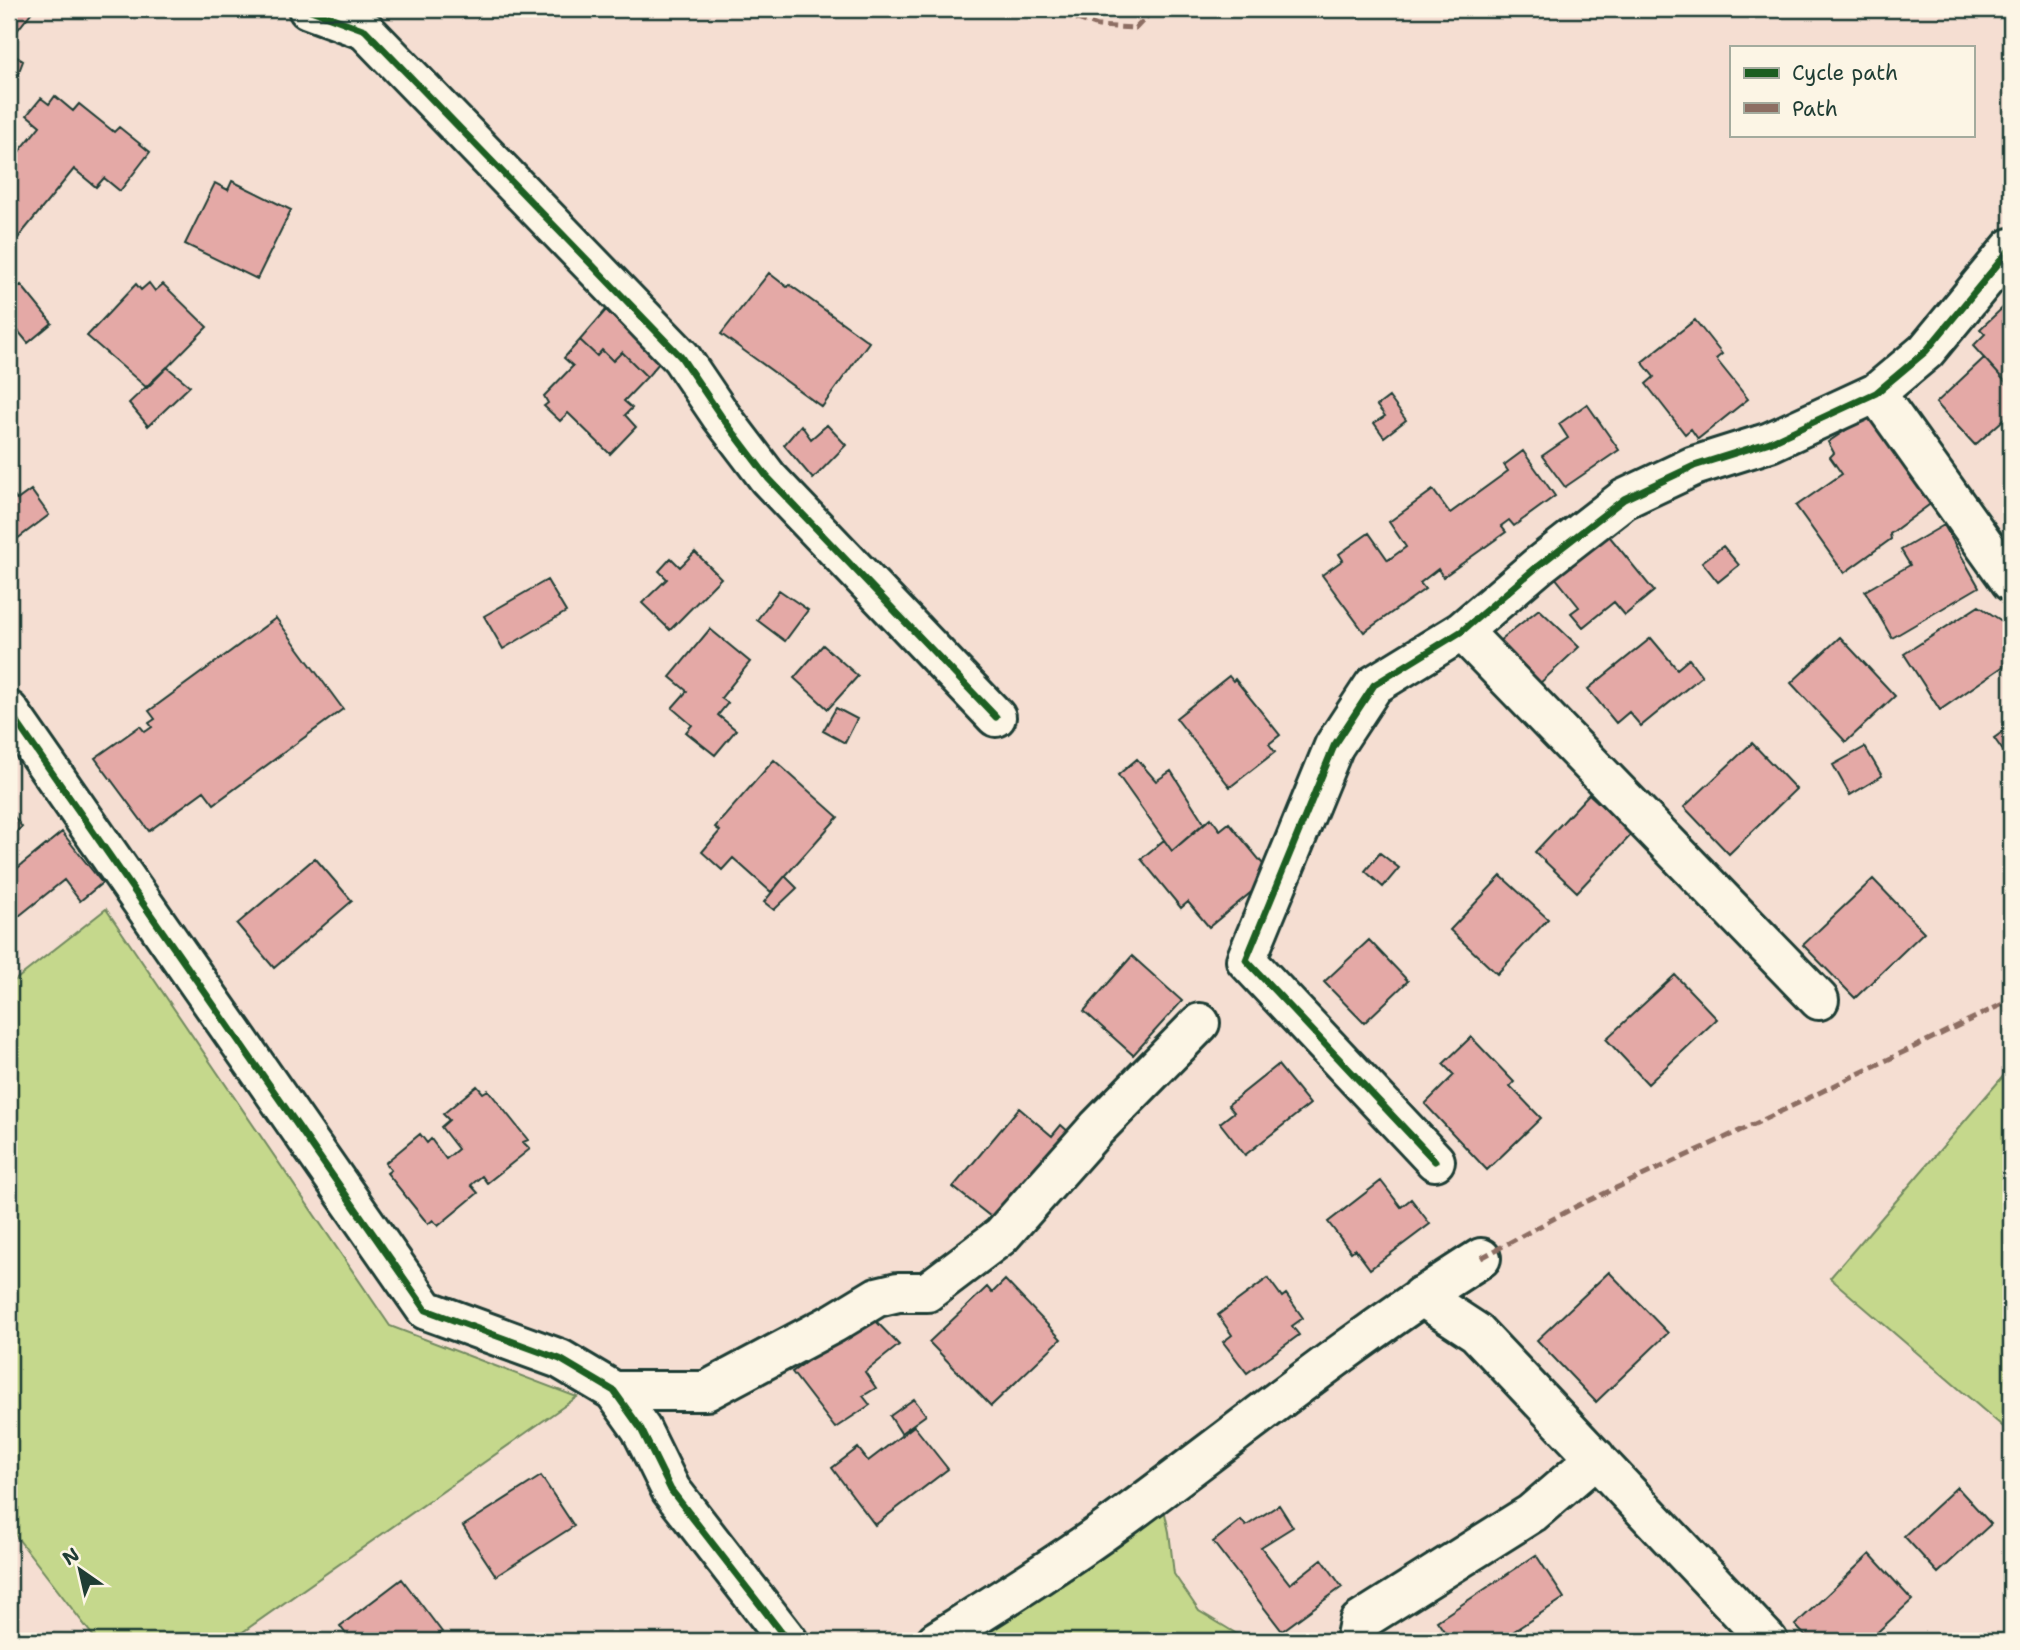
<svg xmlns="http://www.w3.org/2000/svg" width="2020" height="1650" viewBox="0 0 2020 1650" font-family="'Shantell Sans',sans-serif">
<style>
.green{fill:#c5d88c;stroke:#728a60;stroke-width:2}
.building{fill:#e4a9a6;stroke:#1f3d34;stroke-width:2}
.lines{fill:none;stroke-linecap:round;stroke-linejoin:round}
.minor-casing{stroke:#1f3d34;stroke-width:44}
.minor{stroke:#fcf5e5;stroke-width:38}
.quiet{stroke:#8d6e63;stroke-width:5;stroke-dasharray:10 5;stroke-linecap:butt}
.cycleway-casing{stroke:#fcf5e5;stroke-width:11}
.cycleway{stroke:#1b5e20;stroke-width:7}
</style>
<rect width="100%" height="100%" fill="#f5ded2"/>
<filter id="ink" filterUnits="userSpaceOnUse"><feTurbulence type="fractalNoise" baseFrequency=".0143" numOctaves="2"/><feDisplacementMap in="SourceGraphic" scale="14" xChannelSelector="R" yChannelSelector="G"/><feConvolveMatrix kernelMatrix="1 2 1 2 8 2 1 2 1" color-interpolation-filters="sRGB"/></filter>
<g filter="url(#ink)">
<path class="green" d="M106,909L390,1326L577,1397L230,1641H97L9,1527V985Z
M2011,1067V1427L2008,1431L1830,1278Z
M1164,1509L1169,1532L1174,1574L1199,1611L1237,1634L1238,1641H961Z"/>
<path class="building" d="M9,9H34L9,41Z
M9,52L23,61L10,95L9,94Z
M55,96L73,111L79,104L114,132L119,127L150,152L120,191L104,178L96,187L74,169L9,249V164L40,126L27,115L41,98L49,104Z
M232,181L291,210L257,279L185,244L215,183L228,190Z
M769,273L787,287L790,285L869,342L822,407L721,334Z
M149,283L155,291L163,284L207,327L147,388L87,336L136,284L141,290Z
M21,285L52,323L28,343L9,320V294Z
M2011,300V388L1973,346L1985,334L1980,329Z
M606,310L660,362L647,377L622,352L613,361L602,350L597,356L580,340Z
M1695,320L1722,354L1716,359L1748,399L1698,439L1691,429L1685,434L1646,384L1654,377L1642,362Z
M580,340L597,356L602,350L613,361L622,352L647,377L624,401L632,408L625,415L636,427L610,454L568,413L560,421L544,406L548,403L544,396L573,366L564,358Z
M1984,358L2011,388V413L1975,445L1936,403Z
M167,367L190,386L148,426L129,403Z
M1389,397L1406,420L1384,437L1374,423L1385,416L1377,406Z
M1587,404L1619,450L1565,487L1542,456L1568,438L1559,424Z
M1870,414L1937,499L1890,534L1891,539L1844,573L1796,506L1842,474L1830,457L1834,453L1828,442Z
M801,425L811,439L827,425L846,445L813,479L784,445Z
M1523,451L1555,496L1514,526L1509,520L1501,526L1506,532L1443,577L1438,569L1420,583L1425,589L1364,632L1322,575L1343,560L1339,554L1369,533L1388,560L1406,547L1389,522L1433,490L1450,513L1508,471L1504,465Z
M9,489L17,500L31,490L49,515L9,545Z
M1944,525L1979,587L1892,638L1865,591L1910,565L1901,550Z
M1601,526L1654,591L1625,615L1614,602L1583,627L1571,613L1579,607L1555,577Z
M1723,546L1739,565L1718,582L1702,562Z
M695,552L721,578L670,630L642,603L667,579L659,571L671,558L680,567Z
M547,580L566,612L503,649L484,616Z
M779,590L808,610L785,641L757,620Z
M1979,606L2011,627V633L2004,644L2011,654V661L1940,710L1904,654Z
M1539,609L1579,647L1537,686L1494,645Z
M276,618L343,709L214,804L204,791L149,831L95,758L140,726L145,732L152,727L149,723L155,719L149,711Z
M710,629L750,662L721,698L728,703L718,715L736,730L715,755L686,732L692,725L672,708L687,691L670,677Z
M1840,637L1895,696L1846,742L1791,683Z
M1651,638L1677,669L1689,659L1702,676L1641,726L1629,712L1616,723L1588,689Z
M823,645L858,676L828,709L794,678Z
M1229,676L1233,681L1235,679L1280,735L1269,744L1275,752L1230,787L1176,718Z
M836,708L857,719L845,743L823,731Z
M2011,726V762L1994,738Z
M1752,743L1796,789L1729,854L1684,807Z
M1865,747L1882,776L1850,795L1833,765Z
M1137,759L1156,781L1171,771L1204,823L1172,851L1118,775Z
M774,760L838,817L771,892L733,858L722,870L702,852L720,831L715,827Z
M1589,794L1632,834L1577,892L1535,852Z
M9,810L22,827L9,837Z
M1211,818L1220,830L1229,823L1272,875L1209,927L1188,902L1181,908L1141,859L1164,840L1172,851Z
M62,832L102,883L80,901L64,880L9,924V875Z
M1380,853L1399,868L1383,887L1365,871Z
M315,858L352,901L274,968L237,924Z
M785,876L797,888L774,910L764,902Z
M1501,876L1548,919L1497,974L1450,930Z
M1873,879L1924,932L1855,998L1803,945Z
M1369,940L1408,981L1364,1023L1324,982Z
M1132,956L1182,1001L1133,1055L1084,1011Z
M1675,975L1717,1019L1648,1084L1606,1039Z
M1471,1037L1514,1082L1510,1086L1541,1118L1487,1170L1425,1104L1454,1075L1443,1064Z
M1278,1065L1310,1104L1245,1155L1220,1123L1234,1112L1228,1105Z
M477,1086L483,1093L488,1090L528,1140L523,1142L530,1149L487,1183L482,1176L471,1185L478,1193L438,1226L433,1220L428,1224L387,1173L391,1170L385,1163L420,1134L427,1143L431,1139L446,1159L458,1149L441,1127L449,1120L443,1114Z
M1019,1108L1052,1136L1061,1125L1070,1133L995,1220L953,1187Z
M1381,1181L1401,1207L1411,1199L1430,1224L1370,1269L1355,1249L1351,1252L1328,1222Z
M1609,1272L1668,1333L1596,1402L1537,1340Z
M1268,1278L1282,1297L1286,1294L1303,1318L1292,1326L1299,1335L1247,1373L1223,1342L1232,1335L1218,1315Z
M1005,1280L1061,1339L991,1406L929,1342L987,1287L992,1293Z
M871,1316L899,1345L865,1372L876,1388L863,1396L870,1405L835,1428L792,1372Z
M914,1399L926,1415L901,1433L890,1416Z
M914,1426L948,1469L875,1525L832,1468L858,1448L868,1461Z
M541,1476L574,1526L496,1576L463,1526Z
M1957,1487L1991,1524L1938,1573L1904,1536Z
M1279,1505L1293,1527L1261,1547L1290,1584L1322,1559L1342,1587L1282,1631L1213,1542L1241,1520L1246,1526Z
M1870,1554L1912,1600L1868,1641H1810L1795,1625Z
M1536,1555L1564,1598L1499,1641H1451L1437,1621Z
M402,1579L442,1632L429,1641H351L340,1626Z"/>
<g class="lines">
<g class="minor-casing">
<path id="minor" d="M308,9L365,30L681,357L721,416L768,478L996,717
M1876,393L2011,582
M1462,631L1819,1000
M9,711L426,1310L560,1359L614,1391L641,1429L671,1490L788,1641
M1435,1161L1246,960L1334,746L1374,685L1462,631L1538,566L1624,499L1694,466L1770,442L1876,393L1926,351L2011,248
M1421,1296L1476,1332L1768,1641
M614,1391H706L834,1323L877,1297L898,1292H927L1001,1236L1097,1128L1200,1023
M936,1641C998,1602 1061,1563 1121,1519C1241,1431 1355,1337 1481,1258
M1355,1641L1359,1622L1532,1513L1596,1458"/>
</g>
<use href="#minor" class="minor"/>
<path class="quiet" d="M1048,9L1098,26L1136,28L1154,9
M1481,1258L1577,1206L1763,1120L2011,1000"/>
<g class="cycleway-casing">
<path id="cycleway" d="M308,9L365,30L681,357L721,416L768,478L996,717
M9,711L426,1310L560,1359L614,1391L641,1429L671,1490L788,1641
M1435,1161L1246,960L1334,746L1374,685L1462,631L1538,566L1624,499L1694,466L1770,442L1876,393L1926,351L2011,248"/>
</g>
<use href="#cycleway" class="cycleway"/>
</g>
</g>
<rect width="2020" height="1650" fill="none" stroke="#fcf5e5" stroke-width="35"/>
<rect x="18" y="18" width="1985" height="1615" fill="none" stroke="#1f3d34" stroke-width="2.5" filter="url(#ink)"/>
<rect x="1730" y="46" width="245" height="91" fill="#fcf5e5" stroke="#a4ab9e" stroke-width="2"/>
<rect x="1744" y="68" width="35" height="10" fill="#1b5e20" stroke="#a4ab9e" stroke-width="2"/>
<text x="1792" y="80" font-size="21" fill="#1f3d34">Cycle path</text>
<rect x="1744" y="103" width="35" height="10" fill="#8d6e63" stroke="#a4ab9e" stroke-width="2"/>
<text x="1792" y="116" font-size="21" fill="#1f3d34">Path</text>
<g transform="translate(80 1570) rotate(326)" stroke="#fcf5e5" stroke-width="5" paint-order="stroke">
<path d="M0-5L12 26L0 18L-12 26Z" fill="#1f3d34"/>
<text y="-10" font-size="19" font-weight="bold" text-anchor="middle" fill="#1f3d34">N</text>
</g>
</svg>
